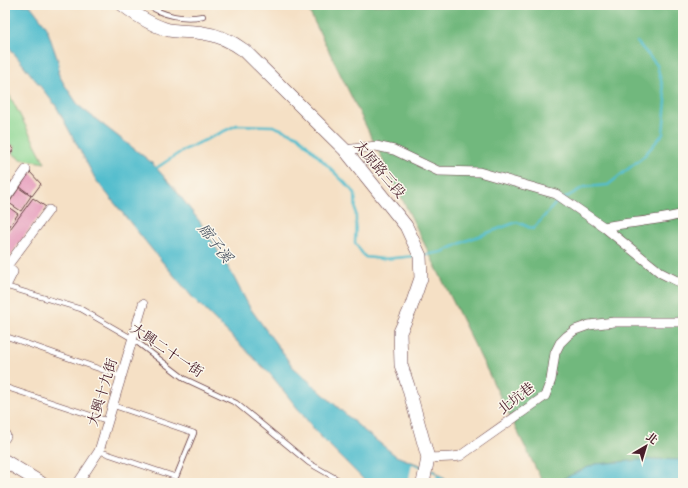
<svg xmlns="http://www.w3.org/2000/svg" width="688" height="488" viewBox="0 0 688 488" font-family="Cardo,'Noto Serif TC',serif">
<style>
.green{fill:#8cd793;stroke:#6b7b5f}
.forest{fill:#71b87d;stroke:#5e6c54}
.water{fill:#52bdcd;stroke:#4e6e7c}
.pier{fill:#f5e0c5}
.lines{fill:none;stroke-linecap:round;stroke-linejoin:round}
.stream{stroke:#52bdcd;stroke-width:2.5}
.building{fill:#e494b8}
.lane-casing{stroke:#643c42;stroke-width:6}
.street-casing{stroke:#643c42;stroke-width:10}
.secondary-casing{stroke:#643c42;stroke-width:14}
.lane{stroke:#fff;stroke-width:4.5}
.street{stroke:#fff;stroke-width:9}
.secondary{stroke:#fff;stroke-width:13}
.labels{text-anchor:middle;stroke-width:3;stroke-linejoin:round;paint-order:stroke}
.street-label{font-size:14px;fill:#4a1f2b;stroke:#fbf7ec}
.water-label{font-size:15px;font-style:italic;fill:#4d5664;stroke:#fbf7ec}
</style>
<rect width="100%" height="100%" fill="#fbf7ec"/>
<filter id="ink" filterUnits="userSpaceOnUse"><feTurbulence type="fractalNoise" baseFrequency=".025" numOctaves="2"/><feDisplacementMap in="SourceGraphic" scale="8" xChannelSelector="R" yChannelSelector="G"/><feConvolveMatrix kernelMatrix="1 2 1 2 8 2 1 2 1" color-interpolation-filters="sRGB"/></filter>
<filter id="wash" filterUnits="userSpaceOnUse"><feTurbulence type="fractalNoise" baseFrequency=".012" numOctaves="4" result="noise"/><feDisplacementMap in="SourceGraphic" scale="16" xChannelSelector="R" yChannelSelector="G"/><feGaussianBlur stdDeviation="0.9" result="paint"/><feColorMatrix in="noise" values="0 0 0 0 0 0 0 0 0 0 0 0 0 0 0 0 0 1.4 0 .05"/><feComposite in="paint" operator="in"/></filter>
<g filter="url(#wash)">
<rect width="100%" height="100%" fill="#f5e0c5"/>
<path class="green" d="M5,88L11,98L45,163L20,159L12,153L15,147L5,141Z"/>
<path class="forest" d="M306,5H683V483H543Z"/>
<path class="water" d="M5,5H30L46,26L59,64L58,73L64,84L79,106L151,162L174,188L200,222L231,272L250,308L293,367L362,429L396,456L435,471L450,483H368L362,478L318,434L271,375L193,298L154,252L96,180L56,106L5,42Z
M653,459L683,460V483H554L595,464Z"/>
<path class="pier" d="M412,464L437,474L435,483H408Z"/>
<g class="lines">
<path class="stream" d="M155,169L182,151L237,125L273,126L298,136L355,193L356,220L355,243L365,257L383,259L416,256
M565,198L584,187L608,185L643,157L663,134L666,100L657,65L637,42
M425,255L442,252L468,240L517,222L533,229L555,204L561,200"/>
</g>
<g id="blocks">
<path class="building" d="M5,142L14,149L5,161Z
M30,172L41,184L32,196L20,187Z
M5,177L11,181L5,189Z
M19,188L31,196L21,211L9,203Z
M33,198L46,207L9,257L5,254V236Z
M7,206L18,214L7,230L5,228V209Z"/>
</g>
</g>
<g filter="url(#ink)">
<use href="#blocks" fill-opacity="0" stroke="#643c42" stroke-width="1"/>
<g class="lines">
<g class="lane-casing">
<path id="lane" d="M148,5C163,16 184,20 203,16
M5,286L81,309L133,339L185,379L236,403L309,463L344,483
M5,336L120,376
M5,387L108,421
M99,451L176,477L194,433L112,405"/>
</g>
<g class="street-casing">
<path id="street" d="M345,150L376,146L394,150L438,171L479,172L556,194L604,227L661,273L683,284
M5,199L26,170
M604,227C630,222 657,221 683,214
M5,265L13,272L6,286
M7,266L49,210
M5,434L6,436L5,438
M428,458C439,457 449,458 460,456L545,396L551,380L555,353L560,343L567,336L575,330L589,325L614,322H683
M78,483L99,451L143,304"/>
</g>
<g class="secondary-casing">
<path id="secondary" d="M123,5C136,15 153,26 169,30C180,32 192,31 203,33C219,35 233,42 245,51L345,150L406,226L420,256L421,278L410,310L400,332L401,365L408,386L428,458L423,483
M5,461L41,483"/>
</g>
<use href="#lane" class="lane"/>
<use href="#street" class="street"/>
<use href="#secondary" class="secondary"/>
</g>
</g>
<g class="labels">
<g class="street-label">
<text transform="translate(380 169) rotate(50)" y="5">太原路三段</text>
<text transform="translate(167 350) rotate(34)" y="5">大興二十一街</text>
<text transform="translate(102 392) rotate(-73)" y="5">大興十九街</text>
<text transform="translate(516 398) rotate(-38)" y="5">北坑巷</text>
</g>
<g class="water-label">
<text transform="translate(215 243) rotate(52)" y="5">廍子溪</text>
</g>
</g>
<rect width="688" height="488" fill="none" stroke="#fbf7ec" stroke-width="20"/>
<g transform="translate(646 446) rotate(38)" stroke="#fbf7ec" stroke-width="3" paint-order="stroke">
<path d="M0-3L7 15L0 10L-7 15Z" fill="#4a1f2b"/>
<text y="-6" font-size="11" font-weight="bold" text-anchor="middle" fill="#4a1f2b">北</text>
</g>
</svg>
